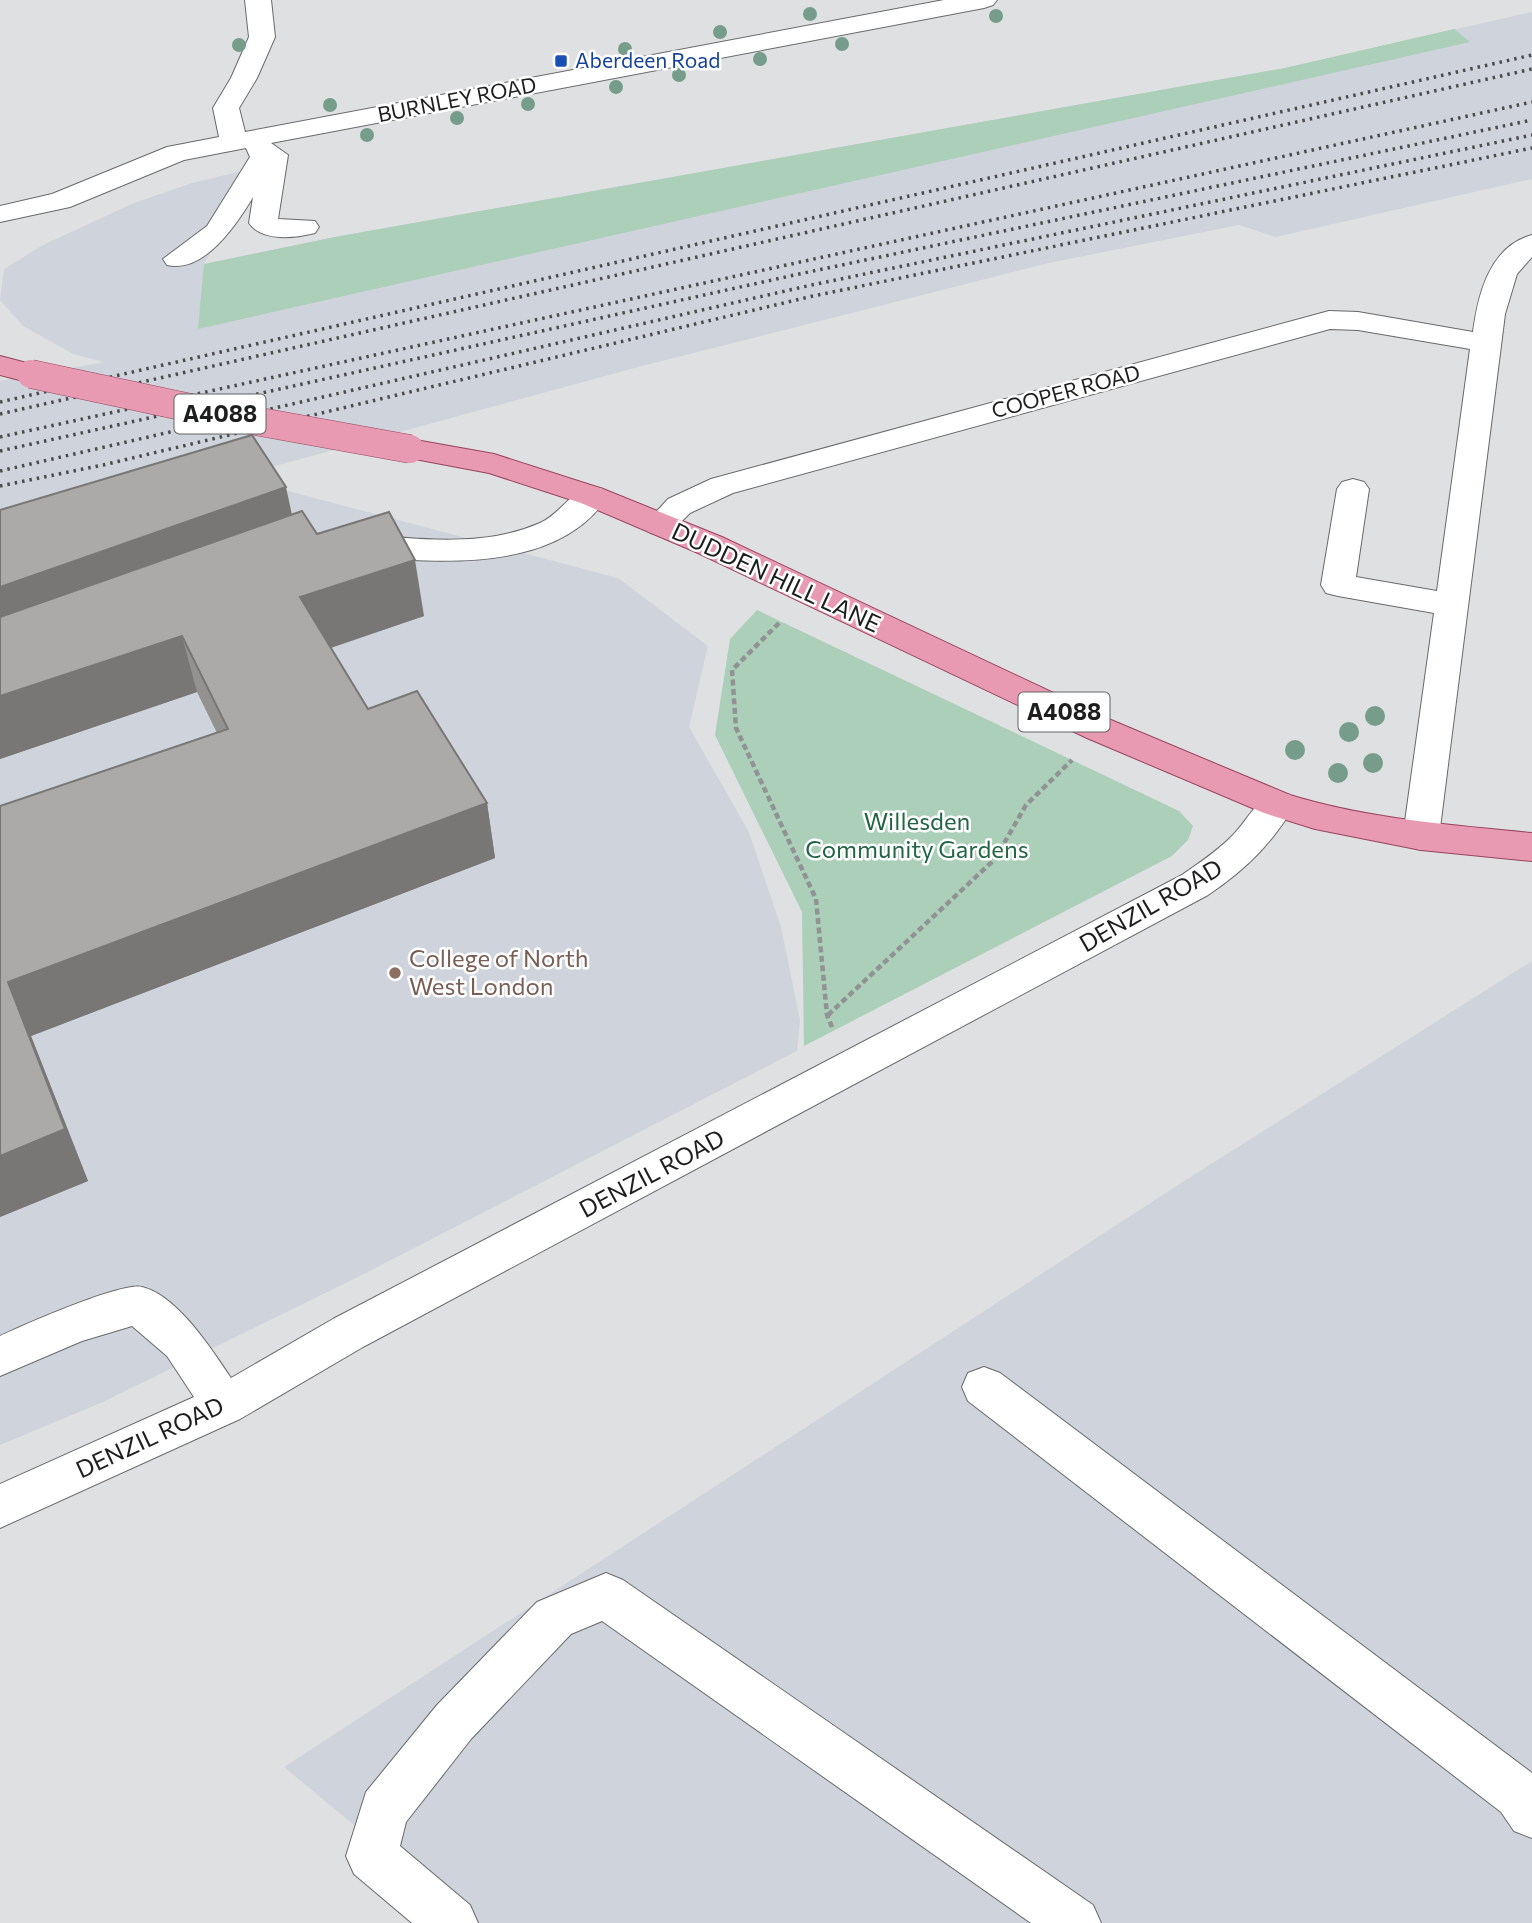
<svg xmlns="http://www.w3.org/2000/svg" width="1532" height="1923" viewBox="0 0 1532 1923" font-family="Commissioner,sans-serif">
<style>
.built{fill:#cfd4dc}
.green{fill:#abcfb9}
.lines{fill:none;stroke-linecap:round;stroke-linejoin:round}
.minor-casing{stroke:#68696a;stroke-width:2}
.major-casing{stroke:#98435e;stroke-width:2}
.path{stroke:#919293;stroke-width:4.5;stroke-dasharray:6 3.5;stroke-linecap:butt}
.minor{fill:#fff;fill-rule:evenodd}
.major{fill:#e99ab3;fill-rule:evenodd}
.rail{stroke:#4a4b4b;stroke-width:3.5;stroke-dasharray:2.5 5;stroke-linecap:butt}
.major-bridge-casing{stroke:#98435e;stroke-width:29;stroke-linecap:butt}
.major-bridge{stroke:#e99ab3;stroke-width:28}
.tree{fill:#769c8b}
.wall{fill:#949291}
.shaded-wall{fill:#787776}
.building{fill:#acaaa9;stroke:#787776;stroke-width:2}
.transit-dot{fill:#1a4fb4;stroke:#fff;stroke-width:2.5}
.education-dot{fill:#8d6e63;stroke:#fff;stroke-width:2.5}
.labels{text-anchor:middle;stroke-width:5;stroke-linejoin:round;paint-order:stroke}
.far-transit-label{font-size:21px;fill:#164399;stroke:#fff;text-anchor:start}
.far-street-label{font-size:21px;fill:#1d1e1e;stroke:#fff}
.shield{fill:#fff;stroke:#616262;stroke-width:2}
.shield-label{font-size:23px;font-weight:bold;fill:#1d1e1e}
.street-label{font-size:24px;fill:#1d1e1e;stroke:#fff}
.park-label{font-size:24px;fill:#216544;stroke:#fff}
.education-label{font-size:24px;fill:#785e54;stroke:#fff;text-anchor:start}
</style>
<rect width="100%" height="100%" fill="#dfe0e2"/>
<path class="built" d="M1532,12V179L1276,237L1239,225L1049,263L642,366L235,477L618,578L708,646L689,727L749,832L781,927L800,1020L797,1051L360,1276L103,1402L0,1445V381L104,362L73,354L23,326L0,300L4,269L43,245L134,203L192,183L262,166L204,264L335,237L1285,68Z
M1532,961V1923H472L284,1767L1181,1183Z"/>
<path class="green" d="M1454,29L1470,42L198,329L204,264L335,237L1285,68Z
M757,610L1179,811L1193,826L1188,840L1172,856L804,1046L802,912L715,735L730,639Z"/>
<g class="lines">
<g class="minor-casing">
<path id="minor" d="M245,0H271L275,37L257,78L239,108L245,132L944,0H997L993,5L984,8L271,143L288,155L278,219L315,221L319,227L315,233C295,238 262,242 249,223L253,197C237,224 204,274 167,265L163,259L207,226L250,157L246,148L184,160L70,207L0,222V206L52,194L167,147L219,137L213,108L231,78L249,37Z
M1532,235V257L1517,274L1505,314L1439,836L1434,846L1421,850L1408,846L1403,836L1434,613L1338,596L1326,593L1321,585L1337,489L1342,482L1353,479L1364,482L1369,489L1356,577L1437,591L1470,349L1358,330L1330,329L733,493L690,513L671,532L660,536L649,532L644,525L668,499L711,479L1329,311L1358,312L1473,332C1478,294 1490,246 1532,235Z
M592,486L603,489L608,496C567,560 479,563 411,560C390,559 367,558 346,553L342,545L346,537L358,534C418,539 483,548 540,523C560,514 571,491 592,486Z
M1277,791L1290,795L1295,804C1273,843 1245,870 1208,895L363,1347L240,1419L0,1528V1484L194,1397L167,1356L132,1326L82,1341L0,1376V1336C24,1325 121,1282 142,1287C177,1295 212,1350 231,1378L333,1319L1182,875C1199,863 1216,852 1231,837C1247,822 1257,797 1277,791Z
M984,1367L1000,1373L1532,1773V1838L1514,1831L1501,1812L968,1401L962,1387L968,1373Z
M606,1573L623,1580L1093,1905L1101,1923H1031L602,1621L571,1634L471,1739L406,1822L400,1846L470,1905L478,1923H412L354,1874L346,1856L366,1792L437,1705L537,1602Z"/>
</g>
<g class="major-casing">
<path id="major" d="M0,356L42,367L46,374L42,381L31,383L0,375Z
M410,439L494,454L603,489L722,537L1111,720L1290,795C1368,819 1451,825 1532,833V861L1421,850L1315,829L1264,813L1087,738L698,553L581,503L489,473L399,456L394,449L399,442Z"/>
</g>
<path class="path" d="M779,623L732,670L736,728L816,899L827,1015L832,1027
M828,1015L995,859L1026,805L1072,760"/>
<use href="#minor" class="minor"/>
<use href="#major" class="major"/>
<path class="rail" d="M0,402L1532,55
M0,414L1532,69
M0,437L1532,102
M0,451L799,274L1532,120
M0,471L807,286L1532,135
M0,486L103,465L813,296L1532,148"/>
<g class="major-bridge-casing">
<path id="major-bridge" d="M31,374L228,416L410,449"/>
</g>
<use href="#major-bridge" class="major-bridge"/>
</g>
<g class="tree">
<circle cx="810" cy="14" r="7"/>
<circle cx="996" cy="16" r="7"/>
<circle cx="720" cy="32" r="7"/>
<circle cx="842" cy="44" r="7"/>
<circle cx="239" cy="45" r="7"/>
<circle cx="625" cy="49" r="7"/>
<circle cx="760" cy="59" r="7"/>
<circle cx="679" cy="75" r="7"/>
<circle cx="616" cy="87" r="7"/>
<circle cx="528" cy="104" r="7"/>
<circle cx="330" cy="105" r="7"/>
<circle cx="457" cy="118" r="7"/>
<circle cx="367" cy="135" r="7"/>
<circle cx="1375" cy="716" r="10"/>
<circle cx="1349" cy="732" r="10"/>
<circle cx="1295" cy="750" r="10"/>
<circle cx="1373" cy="763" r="10"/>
<circle cx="1338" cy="773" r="10"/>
</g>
<path class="wall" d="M0,510L292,515L424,616L331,648L368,709L487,803L495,858L31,1036L88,1181L0,1217V806L217,733L197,692L0,759Z"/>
<path class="shaded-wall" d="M286,487L298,543L0,651V587Z
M415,560L424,616L312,654L300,597Z
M182,636L197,692L0,759V696Z
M487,803L495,858L31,1036L88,1181L0,1217V1156L8,982Z"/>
<path class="building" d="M252,435L286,487L0,587V510Z
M302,511L317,534L389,512L415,560L300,597L368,709L417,691L487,803L8,982L65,1129L0,1156V806L228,729L182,636L0,696V617Z"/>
<rect class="transit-dot" x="554" y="54" width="14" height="14" rx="3.5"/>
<circle class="education-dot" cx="395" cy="973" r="7"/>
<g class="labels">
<g class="far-transit-label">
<text x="575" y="68">Aberdeen Road</text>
</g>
<g class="far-street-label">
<text transform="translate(457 100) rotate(-11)" y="7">BURNLEY ROAD</text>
<text transform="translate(1066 392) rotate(-15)" y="7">COOPER ROAD</text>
</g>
<g class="shield">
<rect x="174.5" y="394.5" width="91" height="39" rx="5"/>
<rect x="1018.5" y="692.5" width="91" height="39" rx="5"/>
</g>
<g class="shield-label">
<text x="220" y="422">A4088</text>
<text x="1064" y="720">A4088</text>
</g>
<g class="street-label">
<text transform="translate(776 578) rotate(25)" y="8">DUDDEN HILL LANE</text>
<text transform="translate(1151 906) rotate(-30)" y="8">DENZIL ROAD</text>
<text transform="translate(652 1174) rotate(-28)" y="8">DENZIL ROAD</text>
<text transform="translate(150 1438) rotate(-25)" y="8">DENZIL ROAD</text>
</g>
<g class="park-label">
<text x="917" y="830">Willesden<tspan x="917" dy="28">Community Gardens</tspan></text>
</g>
<g class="education-label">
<text x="409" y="967">College of North<tspan x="409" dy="28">West London</tspan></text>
</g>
</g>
</svg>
